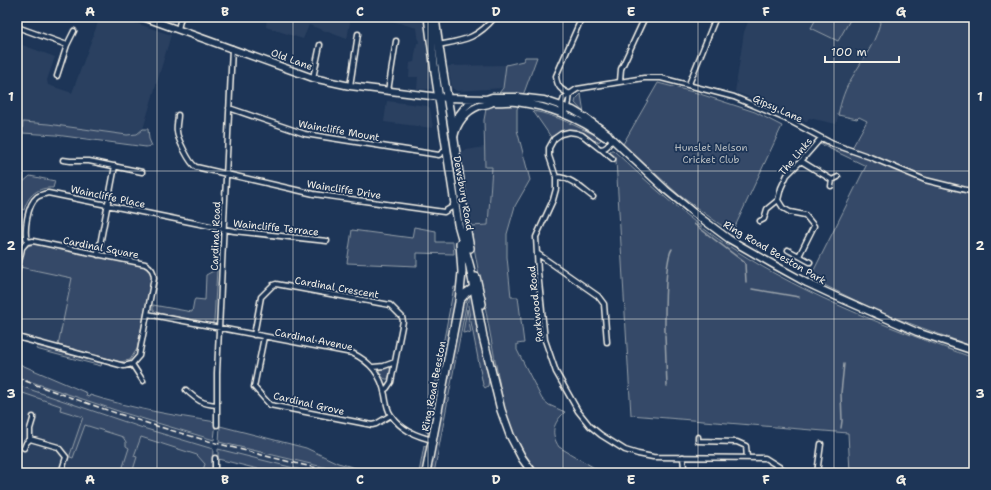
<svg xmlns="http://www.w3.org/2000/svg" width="991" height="490" viewBox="0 0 991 490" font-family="'Shantell Sans',sans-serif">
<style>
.built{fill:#2a4060}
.green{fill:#354a67;stroke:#949ea8}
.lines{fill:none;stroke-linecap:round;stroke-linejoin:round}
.stream{stroke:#9aa2ab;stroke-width:1.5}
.street-casing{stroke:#f4f1e8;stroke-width:7}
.secondary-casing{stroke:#f4f1e8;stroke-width:9}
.primary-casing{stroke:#f4f1e8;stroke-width:10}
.street{stroke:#1d3557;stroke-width:4}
.secondary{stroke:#1d3557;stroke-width:6}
.primary{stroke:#1d3557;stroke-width:7}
.rail{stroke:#f4f1e8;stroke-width:1.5;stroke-dasharray:6 3;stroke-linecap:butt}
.grid{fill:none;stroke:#f4f1e8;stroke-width:1;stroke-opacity:0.55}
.labels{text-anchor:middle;stroke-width:3.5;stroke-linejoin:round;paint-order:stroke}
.street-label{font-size:10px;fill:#f4f1e8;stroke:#1d3557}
.park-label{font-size:10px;fill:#bbbfc1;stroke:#1d3557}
.neatline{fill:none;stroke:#f4f1e8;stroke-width:1.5}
.grid-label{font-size:13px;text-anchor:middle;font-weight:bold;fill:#f4f1e8}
</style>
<rect width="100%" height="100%" fill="#1d3557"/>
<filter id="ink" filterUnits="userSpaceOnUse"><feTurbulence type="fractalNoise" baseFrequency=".025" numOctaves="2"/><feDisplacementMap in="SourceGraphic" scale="8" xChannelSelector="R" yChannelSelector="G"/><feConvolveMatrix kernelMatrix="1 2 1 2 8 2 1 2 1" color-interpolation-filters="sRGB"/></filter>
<g filter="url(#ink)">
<path class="built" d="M100,17H117L171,35L143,129L137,134L127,135L48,124L23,123L22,130H17V43L55,57L47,80L48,85L72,93Z
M267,17H351L347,39L309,25L303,39L266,27Z
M370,17H423L427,52L434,89H417L418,77H409L410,63L414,62L417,43H419L417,28L381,18L379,20Z
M750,17H881L880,28L873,43L845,92L836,124L809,118L806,122L799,116H795L759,100L735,92L744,32Z
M506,65L503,88L457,91L452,88L448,66Z
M387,101L427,106L430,108L433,128L384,122Z
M484,147L485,167H492L488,225L470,226L461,151Z
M20,267L72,278L58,345L17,334V283Z
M17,377L124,413L214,440L213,449L143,428L17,385Z
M17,391L62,406L61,410L197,455L205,464L202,473H17Z
M219,442L279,457L348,473H314L218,449Z"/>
<path class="green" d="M817,17H848L850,20L838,41L811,28Z
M881,17H974V347L879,312L810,278L866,166L820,144L822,143L834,148L870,158L871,155L852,148L867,121L859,117L857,119L838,115C841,101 845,88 853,76C864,57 878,40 881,17Z
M525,57H537L525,90L517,109V130L530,180L515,206L507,234V257L511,297H518L524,343L517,344V350L542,399L549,405L565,412C553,423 550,433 559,447L603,473H538L524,452L514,434L504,408L470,226L488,225L492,167H485L484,120L486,109L503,88L506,65L523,61Z
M658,83L697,93L755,112L782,126L732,233L679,195L623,144Z
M581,94L584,113L575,103L576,99Z
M533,111C557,115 576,127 598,136L601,140L598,142L595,140L594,141C578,127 570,125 551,137Z
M23,122L48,124L127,135L137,134L143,129H148L149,139L152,146L146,147L56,135L22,133Z
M611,150H613C652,186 690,222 735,250C808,297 892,329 974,358V473H850L848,433L631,415L616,160L610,155L609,153Z
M30,176L55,181L53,188C38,187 28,195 24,210L18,208L22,183Z
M414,227L436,231V242H453L454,254L417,253V266L347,263L352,230L412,238Z
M34,244L144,266L149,270L152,277L137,349L130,360L120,362L58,345L72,278L20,267L25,247Z
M217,269L214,322L210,324L158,313L153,310V305L192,312L194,301L195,299L205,300L206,275Z
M454,287L458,288L430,433L426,432Z
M468,295L434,473H430L462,305Z
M470,295L474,298L489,379L488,386L485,388L483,385L468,306Z
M467,309L471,333L468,332L463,333Z
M37,346L102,363L101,366L36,349Z
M17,363L87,393L86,396L89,397L90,395C133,409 172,415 216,422L214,440L124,413L17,377Z
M389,367L391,370L388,379C383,380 381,375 379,370Z
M17,385L143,428L213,449L212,473H202L205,464L197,455L141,437L134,456L137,457L132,473H121L129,448L126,446V442L123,437L85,425L73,458L70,457V455L83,417L60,410L61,406L17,391Z
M220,426L306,448L338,463L359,469L391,473H348L219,442Z
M424,446L428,448L422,473H419Z
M218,449L314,473H274L218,459Z"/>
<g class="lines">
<path class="stream" d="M694,224L744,262L745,264L746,282
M752,289L799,297
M665,333C665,316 664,261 672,249
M665,335L667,386
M841,428L842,421L841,393L844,364"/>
<g class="street-casing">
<path id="street" d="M17,27L67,45
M178,29L181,17
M438,45C464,40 477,39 495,17
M57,76L67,45L74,31
M313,78L320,45
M620,81L621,69L645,17
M689,84L716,17
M350,86L358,34
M388,91L396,41
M570,94C561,90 557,87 556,76L582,17
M229,108L305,134L439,155L447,149
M562,114L561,106L564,98L577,89L644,78H661L734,97L786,119L833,144L870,157L925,180L974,192
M562,114L568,108L570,94
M178,115C178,120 176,126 177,131C177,138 190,164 196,167L314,194L444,212L452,207L454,203
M612,139C609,144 607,149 600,149L582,135L576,133L569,132L561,134L554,139L549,148V156L556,177V189L553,200L536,237L538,272L545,340L556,372L578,411L590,426L601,435L625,450L638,454L653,457L765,458L789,473
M601,149L613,159
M63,160L70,161H89L142,172
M801,161L832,180L838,177
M556,177C571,177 582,189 593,197
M831,186L832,180
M760,221L764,219L767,209L778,200
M27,242C24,231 27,205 37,197C40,195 44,194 48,193L234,231L327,241
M788,250L810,262
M538,254L598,296L604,304L607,342
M98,255L115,166
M799,256L814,226L805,215L790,212L783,208L778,200L781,188L787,175L801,161L821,138
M17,272L22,248L27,242L33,241L145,264C151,267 154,271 154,278L139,356L132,364L124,366L17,337
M147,314L352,353C371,362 381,375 385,395C386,402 387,410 391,415C401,430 416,436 433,440
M254,335L261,297L273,285L276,284L390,305L402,317L403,321L391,382L387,388L384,390
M264,337L254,387L270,405L372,425L376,424L391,415
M132,364L143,381
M373,367L384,366L395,362
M186,390C197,400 202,404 217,405
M217,425V373L232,48
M698,437V441L737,442L746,446L747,458
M30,439V429L33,419V417
M24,448L26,443L30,439L58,447L66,457L61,473
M683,457L684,468L687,473
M215,473V458
M817,473L821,444"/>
</g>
<g class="secondary-casing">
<path id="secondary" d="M143,17L313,78L350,86L447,98L486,99L492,97H518L544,100L573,110L583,116L608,134L612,139L666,190L694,213L729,239L776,266L807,283L835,296L917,332L974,351
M486,99C495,105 505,101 516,102C547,106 579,118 605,137
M452,124L465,107L474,99
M454,137C457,123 466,111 479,106C484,105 487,105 491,103"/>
</g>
<g class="primary-casing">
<path id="primary" d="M428,17L436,79L458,224L470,267L483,337L501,410L510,435L522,458L533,473
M435,17C440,61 449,104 455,147C461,181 463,214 470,248
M476,277L482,304
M459,301L466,293L476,286
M426,473L459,302L462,272L460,243"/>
</g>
<use href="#street" class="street"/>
<use href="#secondary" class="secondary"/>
<use href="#primary" class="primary"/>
<path class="rail" d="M17,378C61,394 105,410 150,424C212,443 275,459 339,473"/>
</g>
</g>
<path class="grid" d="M157,17V473M293,17V473M428,17V473M563,17V473M698,17V473M834,17V473M17,171H974M17,319H974"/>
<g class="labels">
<g class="street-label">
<text transform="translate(292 59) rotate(20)" y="4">Old Lane</text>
<text transform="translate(778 108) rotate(24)" y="4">Gipsy Lane</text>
<text transform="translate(339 130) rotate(10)" y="4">Waincliffe Mount</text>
<text transform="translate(795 156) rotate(-50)" y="4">The Links</text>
<text transform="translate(344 189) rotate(9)" y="4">Waincliffe Drive</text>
<text transform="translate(464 193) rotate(80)" y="4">Dewsbury Road</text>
<text transform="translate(108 196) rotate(12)" y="4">Waincliffe Place</text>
<text transform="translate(276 227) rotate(6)" y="4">Waincliffe Terrace</text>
<text transform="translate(215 236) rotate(-88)" y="4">Cardinal Road</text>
<text transform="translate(101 247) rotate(11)" y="4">Cardinal Square</text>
<text transform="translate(775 252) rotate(30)" y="4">Ring Road Beeston Park</text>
<text transform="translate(337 287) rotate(10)" y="4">Cardinal Crescent</text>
<text transform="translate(535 304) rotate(-96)" y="4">Parkwood Road</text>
<text transform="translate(314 339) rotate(11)" y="4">Cardinal Avenue</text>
<text transform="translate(433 386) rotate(-79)" y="4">Ring Road Beeston</text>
<text transform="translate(309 403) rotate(13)" y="4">Cardinal Grove</text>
</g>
<g class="park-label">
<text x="711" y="151">Hunslet Nelson<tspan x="711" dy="12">Cricket Club</tspan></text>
</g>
</g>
<rect width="991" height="490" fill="none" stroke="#1d3557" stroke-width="44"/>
<path d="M825 56v6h74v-6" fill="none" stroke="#f4f1e8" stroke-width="2"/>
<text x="831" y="56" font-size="12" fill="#f4f1e8" stroke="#1d3557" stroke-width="3" paint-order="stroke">100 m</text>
<rect x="22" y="22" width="947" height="446" class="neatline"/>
<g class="grid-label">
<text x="90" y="16">A</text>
<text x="225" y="16">B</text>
<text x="360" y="16">C</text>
<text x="496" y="16">D</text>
<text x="631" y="16">E</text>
<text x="766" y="16">F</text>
<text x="901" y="16">G</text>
<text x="11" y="101">1</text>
<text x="980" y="101">1</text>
<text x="11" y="250">2</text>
<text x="980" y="250">2</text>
<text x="11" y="398">3</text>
<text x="980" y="398">3</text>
<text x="90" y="484">A</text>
<text x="225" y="484">B</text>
<text x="360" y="484">C</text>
<text x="496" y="484">D</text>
<text x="631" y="484">E</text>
<text x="766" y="484">F</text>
<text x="901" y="484">G</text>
</g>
</svg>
